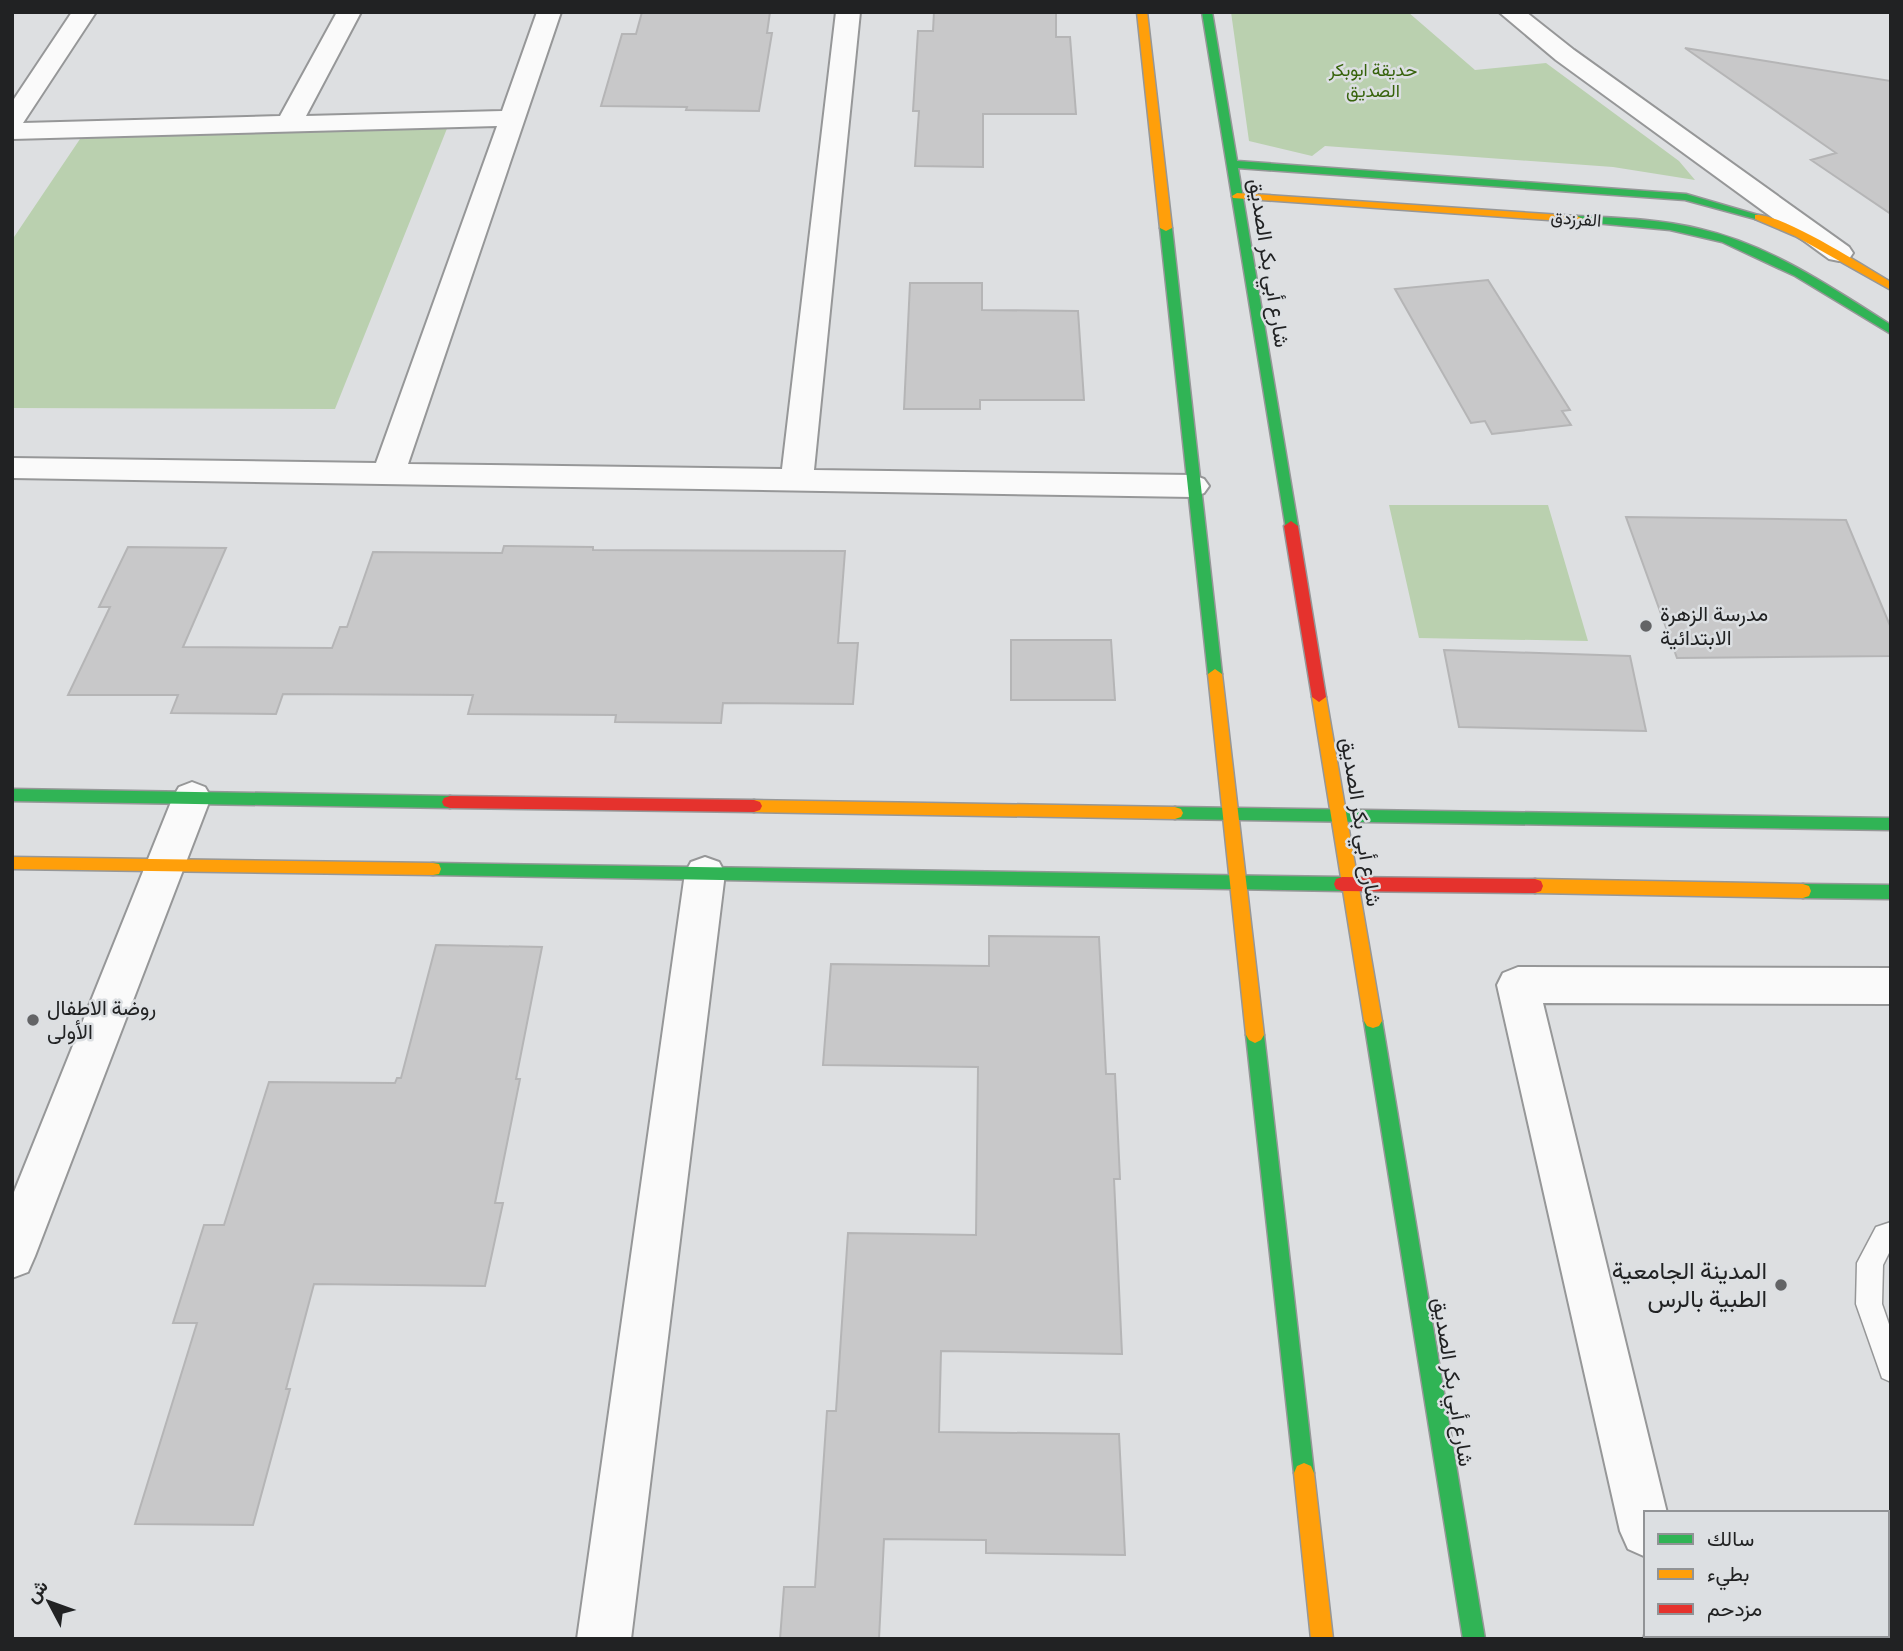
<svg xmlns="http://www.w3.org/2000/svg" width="1903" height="1651" viewBox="0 0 1903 1651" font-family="'Exo 2',Vazirmatn,sans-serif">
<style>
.green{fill:#bad0af}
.building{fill:#c8c8c9;stroke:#b5b5b6;stroke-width:2}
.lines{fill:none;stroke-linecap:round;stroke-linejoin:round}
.lane-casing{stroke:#969798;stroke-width:3}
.street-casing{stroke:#969798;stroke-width:4}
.fast-casing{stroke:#969798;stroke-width:3}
.slow-casing{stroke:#969798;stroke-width:3}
.jam-casing{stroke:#969798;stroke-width:3}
.lane{fill:#fafafa;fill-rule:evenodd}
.street{fill:#fafafa;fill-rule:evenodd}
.fast{fill:#30b455;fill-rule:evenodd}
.slow{fill:#ff9f0a;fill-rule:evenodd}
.jam{fill:#e5322d;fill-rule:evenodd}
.poi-dot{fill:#636466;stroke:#dcdfe2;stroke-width:2.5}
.labels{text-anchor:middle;stroke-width:5;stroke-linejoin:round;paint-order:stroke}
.far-park-label{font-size:18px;fill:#36620b;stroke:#dcdfe2}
.far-street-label{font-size:18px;fill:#212223;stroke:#dcdfe2}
.street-label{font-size:21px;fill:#212223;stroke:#dcdfe2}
.poi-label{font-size:21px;fill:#212223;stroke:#dcdfe2;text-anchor:start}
.near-poi-label{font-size:24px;fill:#212223;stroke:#dcdfe2;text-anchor:end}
</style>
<rect width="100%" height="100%" fill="#dddfe1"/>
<path class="green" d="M1231,12H1408L1475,70L1546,63L1679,161L1695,180L1613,167L1325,146L1312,156L1249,141Z
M448,126L335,409L12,408V240L82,136Z
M1389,505H1548L1588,641L1419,638Z"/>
<path class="building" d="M642,12H770L767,33H772L759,111L686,110L687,107L601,106L622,34H636Z
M934,12H1056V37H1070L1076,114H983V167L915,166L919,111H913L918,31H933Z
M1685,48L1891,81V214L1811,160L1836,153Z
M1488,280L1570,410L1562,411L1571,425L1492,434L1485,421L1471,423L1395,289Z
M910,283H982V310L1078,311L1084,400H980V409H904Z
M1626,517L1846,520L1891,628V656L1677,658Z
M504,546L593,547V550L845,551L838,643H858L853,704L723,703L721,723L615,722L616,715L468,714L473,695L283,694L276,714L171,713L178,695H68L110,607H99L128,547L226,548L183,647L332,648L340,627H347L373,552L502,553Z
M1011,640H1111L1115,700H1011Z
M1444,650L1630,656L1646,731L1459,727Z
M989,936L1099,937L1106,1074H1115L1120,1179H1114L1122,1354L941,1351L939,1432L1119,1434L1125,1555L986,1553V1540L884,1539L879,1639H780L784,1587H815L827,1411H836L848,1233L976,1235L978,1067L823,1065L831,964L989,966Z
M436,945L542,947L516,1079H520L495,1203H503L485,1286L314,1284L286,1389H290L253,1525L135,1524L197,1323H173L204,1225H224L269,1082L395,1083L397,1078H401Z"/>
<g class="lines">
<g class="lane-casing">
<path id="lane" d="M1891,1222V1249L1883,1265L1882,1304L1891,1330V1382L1882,1378L1856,1304L1857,1263L1876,1227Z"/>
</g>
<g class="street-casing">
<path id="street" d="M72,12H96L23,123L280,116L337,12H361L306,116L502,111L537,12H561L408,464L782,469L836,12H860L814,470L1193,475L1204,479L1209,486L1204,493L1193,497L12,478V458L376,463L497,126L12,139V102Z
M1499,12H1526L1574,50L1849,247L1853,253L1849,259L1839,261L1829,259L1556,60Z
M192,782L205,787L211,797L35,1256L28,1272L12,1278V1197L173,797L179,787Z
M705,857L719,862L725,873L631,1639H577L685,873L691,862Z
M1518,967L1891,968V1004L1543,1003L1667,1513H1646V1557L1628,1549L1620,1531L1497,985L1503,973Z
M1646,1629V1635H1697L1698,1639H1644Z"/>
</g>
<g class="fast-casing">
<path id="fast" d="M1202,12H1212L1237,161L1686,194L1765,217L1759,220L1685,200L1238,168L1298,526L1296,529H1286Z
M1577,216C1618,218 1660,219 1700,229C1770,245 1831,287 1891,325V334L1795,276L1722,242L1670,230L1573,221V217Z
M1166,225L1172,228L1222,674L1215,679L1208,674L1160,228Z
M12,789L450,796L456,798L458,802L456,806L450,808L12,801Z
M1175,807L1891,818V830L1175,819L1169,817L1167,813L1169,809Z
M433,863L1342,877L1348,879L1350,884L1348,889L1342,891L433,875L427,874L425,869L427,864Z
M1803,884L1891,885V899L1803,898L1797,896L1795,891L1797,886Z
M1373,1014L1379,1016L1382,1021L1485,1639H1463L1364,1021L1367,1016Z
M1255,1027L1261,1030L1264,1035L1314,1473L1311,1480L1304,1483L1297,1480L1294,1473L1246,1035L1249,1030Z"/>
</g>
<g class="slow-casing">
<path id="slow" d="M1137,12H1147L1172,228L1166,231L1160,228Z
M1237,193L1577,216L1583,219L1577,222L1233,198L1232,196Z
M1755,215C1780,212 1865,267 1891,282V290L1795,236L1755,219Z
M1215,669L1222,674L1264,1035L1261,1040L1255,1043L1249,1040L1246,1035L1208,674Z
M1319,692L1326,697L1382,1021L1379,1026L1373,1028L1367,1026L1364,1021L1312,697Z
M754,800L1175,807L1181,809L1183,813L1181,817L1175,819L754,812L748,810L746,806L748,802Z
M12,857L433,863L439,864L441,869L439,874L433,875L12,869Z
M1535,879L1803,884L1809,886L1811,891L1809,896L1803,898L1535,893L1529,891L1527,886L1529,881Z
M1304,1463L1311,1466L1314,1473L1333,1639H1311L1294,1473L1297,1466Z"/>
</g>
<g class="jam-casing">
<path id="jam" d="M1291,521L1298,526L1326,697L1319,702L1312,697L1284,526Z
M450,796L754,800L760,802L762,806L760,810L754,812L450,808L444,806L442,802L444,798Z
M1342,877L1535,879L1541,881L1543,886L1541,891L1535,893L1342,891L1336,889L1334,884L1336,879Z"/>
</g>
<use href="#lane" class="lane"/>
<use href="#street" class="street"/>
<use href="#fast" class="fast"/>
<use href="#slow" class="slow"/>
<use href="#jam" class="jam"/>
</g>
<g class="poi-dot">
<circle cx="1646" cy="626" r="7"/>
<circle cx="33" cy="1020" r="7"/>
<circle cx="1781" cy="1285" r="7"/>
</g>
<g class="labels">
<g class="far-park-label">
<text x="1373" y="76">حديقة ابوبكر<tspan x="1373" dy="21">الصديق</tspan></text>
</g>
<g class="far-street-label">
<text transform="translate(1576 219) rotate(4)" y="6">الفرزدق</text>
</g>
<g class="street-label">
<text transform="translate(1269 263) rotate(81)" y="7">شارع أبي بكر الصديق</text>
<text transform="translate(1361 822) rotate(81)" y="7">شارع أبي بكر الصديق</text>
<text transform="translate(1453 1382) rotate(81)" y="7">شارع أبي بكر الصديق</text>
</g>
<g class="poi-label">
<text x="1660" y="621">مدرسة الزهرة<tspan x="1660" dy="24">الابتدائية</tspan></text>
<text x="47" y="1015">روضة الاطفال<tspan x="47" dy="24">الأولى</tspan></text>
</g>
<g class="near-poi-label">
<text x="1767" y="1279">المدينة الجامعية<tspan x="1767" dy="28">الطبية بالرس</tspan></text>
</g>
</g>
<rect width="1903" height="1651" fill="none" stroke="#212223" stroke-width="28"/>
<rect x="1644" y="1511" width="245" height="126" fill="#dcdfe2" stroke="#919396" stroke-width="2"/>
<rect x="1658" y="1534" width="35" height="10" fill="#30b455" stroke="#919396" stroke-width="2"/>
<text x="1707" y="1546" font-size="21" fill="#212223">سالك</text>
<rect x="1658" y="1569" width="35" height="10" fill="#ff9f0a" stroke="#919396" stroke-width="2"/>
<text x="1707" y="1581" font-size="21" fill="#212223">بطيء</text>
<rect x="1658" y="1604" width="35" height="10" fill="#e5322d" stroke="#919396" stroke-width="2"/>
<text x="1707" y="1616" font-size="21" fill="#212223">مزدحم</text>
<g transform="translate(49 1602) rotate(311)" stroke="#dcdfe2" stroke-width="5" paint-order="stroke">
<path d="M0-5L12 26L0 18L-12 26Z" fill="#212223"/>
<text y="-10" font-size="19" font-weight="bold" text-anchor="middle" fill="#212223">ش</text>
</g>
</svg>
